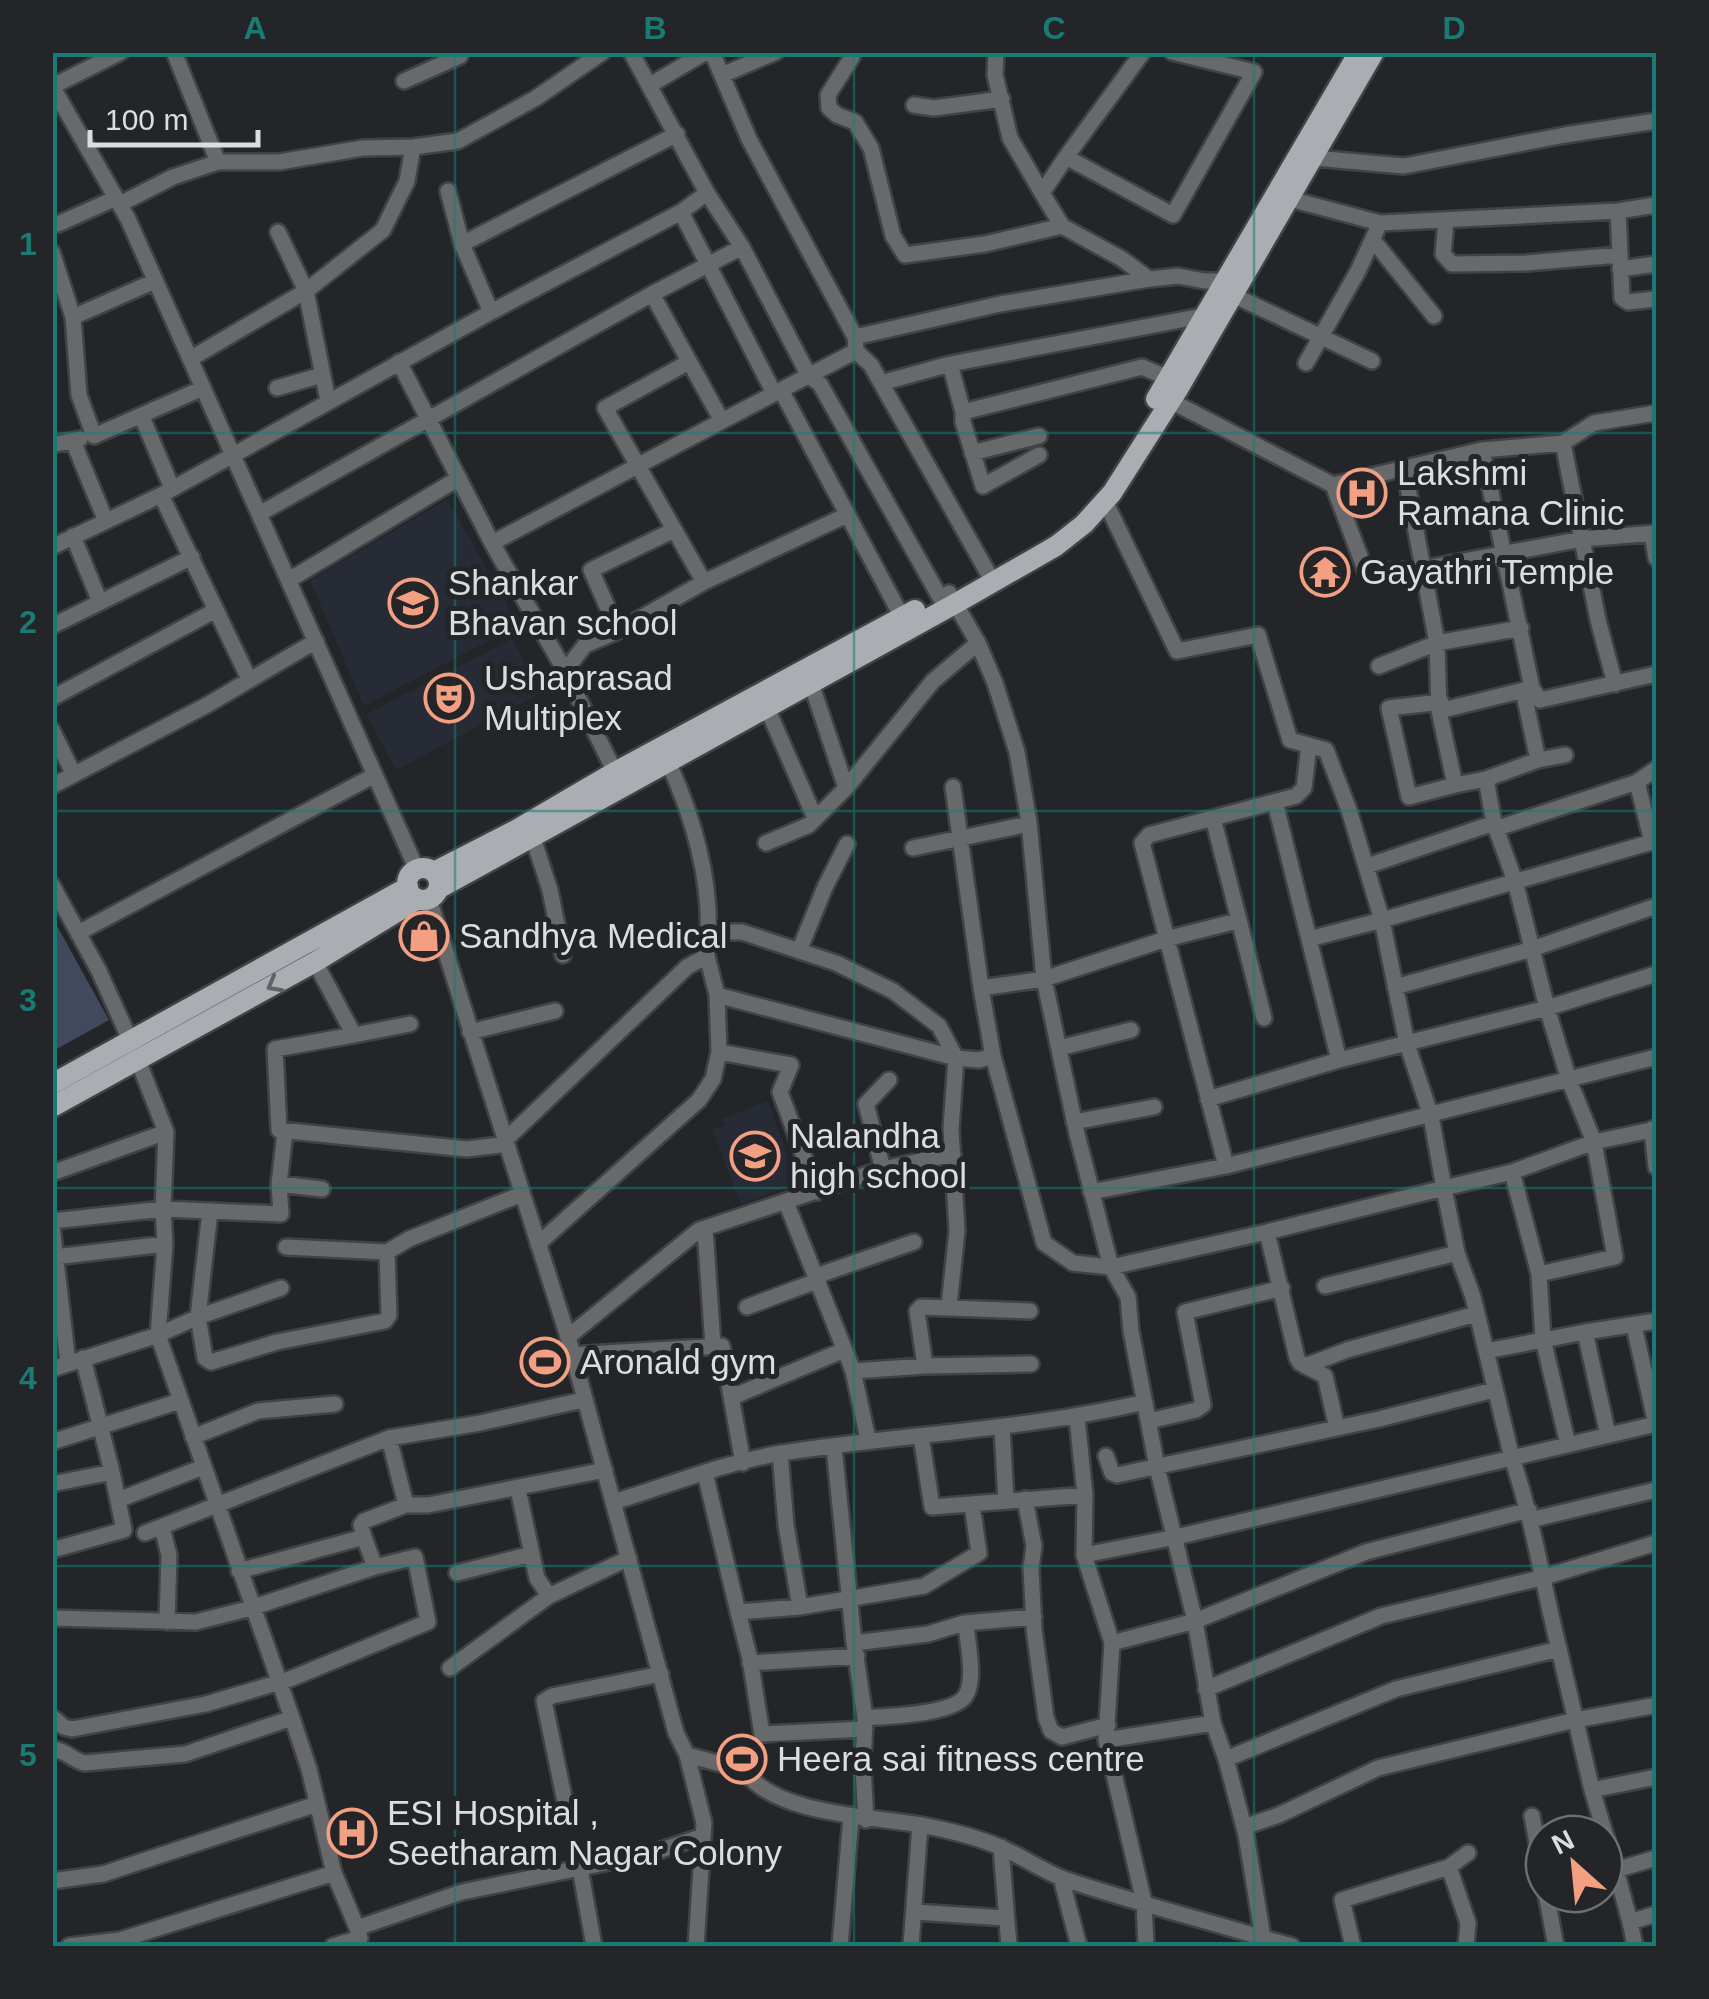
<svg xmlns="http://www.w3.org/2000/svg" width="1709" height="1999" viewBox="0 0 1709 1999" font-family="Helvetica,sans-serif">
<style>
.built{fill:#272b35}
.pitch{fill:#414a5c}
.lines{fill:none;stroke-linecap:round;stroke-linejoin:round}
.minor-casing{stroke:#414246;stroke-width:20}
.major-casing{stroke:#414246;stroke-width:25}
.minor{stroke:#68696b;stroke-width:15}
.major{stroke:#aaadb1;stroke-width:20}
.oneway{stroke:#606266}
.grid{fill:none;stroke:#197b74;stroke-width:2.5;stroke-opacity:0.55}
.labels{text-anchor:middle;stroke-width:10;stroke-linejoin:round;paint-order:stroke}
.poi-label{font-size:35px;fill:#dcdde0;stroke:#232529;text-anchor:start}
.neatline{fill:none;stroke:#197b74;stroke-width:4}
.grid-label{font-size:32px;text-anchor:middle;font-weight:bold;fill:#197b74}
</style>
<rect width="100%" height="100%" fill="#232529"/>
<path class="built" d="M447,499L519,625L364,706L310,580Z
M512,639L541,693L396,770L366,714Z
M768,1101L797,1183L741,1204L712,1129L725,1125L721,1119Z"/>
<path class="pitch" d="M52,917L109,1020L53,1051H52Z"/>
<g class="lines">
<g class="minor-casing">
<path id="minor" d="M174,52L218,162
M631,52L707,193L742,247L809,376L820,384L946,608
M712,52L749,139L855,337L856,351L871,365L988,573
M849,52L852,57L828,95L829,108L837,115L855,122L871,148L893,236L905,255L985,244L1062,226L1122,259L1149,279
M996,52L995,75L1010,138L1042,193L1066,157
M1143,52L1066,157L1173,215L1254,72L1172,52
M722,75L776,52
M404,81L460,56
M650,85L706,52
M52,86L128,219L417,870
M53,86L121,52
M914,105L934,108L1002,99
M1314,158L1404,166L1565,135L1656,121
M448,191L462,244L677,134
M707,193L681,212L774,393
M1042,193L1062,226
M1290,199L1380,223L1618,211L1656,205
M120,204L173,177L218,162H279L363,148L413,147L458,141L536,98L603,52
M1618,211L1622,298L1628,302L1656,299
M1446,222L1443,254L1452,264L1526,263L1619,255
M58,224L116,198
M278,232L306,291L383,230L407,181L413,147
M1373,240L1434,316
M462,244L491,312
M742,247L652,294L722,421L781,390L902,617
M52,252L73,317L155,281
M1620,269L1656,264
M1233,295L1372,361
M73,317L79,395L94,436L203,388
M855,337L1000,304L1149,279L1178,276L1205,281H1224
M190,359L306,291L328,401
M399,362L492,543L722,421
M689,362L605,408L704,582
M1306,363L1358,271L1380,223
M950,364L963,412L1142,367L1168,378
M881,383L950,364L1202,316
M277,388L322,375
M781,390L856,351
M1165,398L1333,485L1366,572L1421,569L1582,539L1656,533
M963,412V422L983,486L1039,455
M142,417L172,488
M73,441L105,519
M1563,443L1594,423L1656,413
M52,445L80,439
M1482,450L1563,443L1598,620L1615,684
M972,453L1039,436
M1404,467L1437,643L1439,711L1455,785L1486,779L1494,823L1515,881L1547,1008L1569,1080L1594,1142L1656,1129
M1333,485L1482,450L1532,688L1540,700L1656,674
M161,495L249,679
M1105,501L1177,651L1258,635L1290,740L1326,750L1349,810L1382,920L1309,939
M259,514L652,294
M1652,534L1656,558
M73,536L100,602
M492,543L565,671L615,772
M52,547L161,495L491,312L681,212
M289,580L459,478
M949,593L978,643L995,683L1017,752L1029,822L1044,979L1077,1134L1111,1267L1128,1297L1131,1331L1157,1467L1195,1621L1213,1723L1226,1759
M52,626L192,557
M618,631L591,570L674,530
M1379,666L1437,643L1521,628
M565,671L585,645L618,631L704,582L847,515
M811,683L846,788L933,681L978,643
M1523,690L1538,760
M52,698L216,610
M1441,702L1389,708L1409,797L1455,785
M767,708L815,818
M1439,711L1532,688
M52,730L73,773
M1486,779L1538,760L1565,755
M52,786L207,705L316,641
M953,787L981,988
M1275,802L1339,1060L1547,1008L1656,974
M1213,818L1264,1018
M1495,829L1637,782
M533,838L550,890L563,955
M766,843L809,825L846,788
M913,848L1029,824
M1367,866L1494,823
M52,885L99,971L130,1040L166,1132L52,1173
M429,899L568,1337L676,1733L687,1755L704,1823L696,1946
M1237,921L1166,939L1044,979L981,988L993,1056L1044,1243L1073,1263L1111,1267L1267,1232L1444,1188L1431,1116L1407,1044L1382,920L1652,842L1637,782L1656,769
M708,932H742L836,963L893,991L939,1026L956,1058L951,1129L957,1231L949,1306
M78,933L373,776
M799,951L825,887L847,844
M707,956L717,995L956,1058L979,1060L993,1056
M315,962L354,1035L410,1024
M1395,987L1532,949L1656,906
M717,995L719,1052L791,1065L780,1092L817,1192
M470,1032L555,1011
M354,1035L275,1049L279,1130L467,1149L500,1145L687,967L707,956C714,890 695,821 668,762
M1059,1048L1131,1030
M1208,1099L1339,1060
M1074,1122L1154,1107
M1652,1129L1656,1167
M166,1132L163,1209L165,1244L158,1335L292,1718
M1594,1142L1615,1257L1539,1274L1512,1172Z
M1226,1166L1142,843L1149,835L1296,796L1304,788L1309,745
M883,1169L953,1154
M1512,1172L1444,1188L1457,1253L1473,1297L1512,1458L1656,1424
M279,1184L322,1189
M1091,1192L1226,1166L1656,1057
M786,1202L853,1371L868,1439
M210,1211L198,1317L205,1358L211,1362L277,1342L385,1321L389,1315L387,1252
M52,1221L163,1209L281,1214L279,1184L285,1132
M52,1226L68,1363
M705,1228L713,1346
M1267,1232L1297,1358L1300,1363L1325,1376L1337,1428
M538,1244L699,1100L713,1079L719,1052
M286,1247L387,1252L409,1239L522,1194
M55,1257L165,1244
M1539,1274L1543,1339L1568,1445
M816,1276L914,1242
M1325,1286L1457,1253
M747,1307L819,1280
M1634,1326L1656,1424
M1585,1332L1656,1321
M568,1337L699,1230L883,1169L866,1104L889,1080
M1486,1351L1585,1332L1608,1435
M571,1355L722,1346L743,1463
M925,1366L1031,1364
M1305,1366L1347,1350L1476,1314
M52,1369L158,1335L198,1317L281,1288
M853,1371L925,1366L917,1311L921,1307L1030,1311
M732,1397L844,1350
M1077,1418L1085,1495L1084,1555L1112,1643L1106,1740L1144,1902L1146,1946
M1149,1421L1196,1410L1203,1405L1185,1312L1282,1288
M1002,1428L1006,1501
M921,1436L932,1507L1085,1495
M193,1437L258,1411L335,1404
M389,1438L406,1505
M52,1442L180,1401
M834,1447L854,1643L865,1718L863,1767L866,1820
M780,1453L786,1525L800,1607
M1106,1456L1112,1473L1117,1475L1379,1419L1494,1390
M705,1473L738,1612L800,1607L924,1586L979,1553L972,1505
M52,1484L112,1472L83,1358
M518,1489L537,1578L549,1596
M1025,1499L1034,1546L1031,1568L1034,1629L1046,1718L1051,1731L1062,1737L1108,1725
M118,1500L203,1467
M614,1502C669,1485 726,1462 782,1453C903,1434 1025,1430 1145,1402
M1530,1520L1656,1490
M162,1527L169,1555L167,1622
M145,1533L389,1438L480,1423L583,1400
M52,1550L124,1530L112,1472
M1084,1555L1176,1537L1512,1458C1533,1520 1543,1585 1559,1649
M239,1571L364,1537L361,1525L364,1521L406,1505H428L605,1470
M457,1573L532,1554
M738,1612L750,1659L762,1734L865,1729
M52,1618L196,1622L251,1608L375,1567L364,1537
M854,1643L928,1634L964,1623L1034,1617
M1112,1643L1195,1621L1366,1552L1529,1510
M750,1663L857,1656
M450,1668L549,1596L629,1558
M1206,1689L1381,1616L1541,1578L1656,1543
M52,1717L64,1727L72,1729L206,1704L290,1679L428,1622L415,1557L375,1567
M865,1718C887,1716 955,1715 966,1695C976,1677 967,1643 966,1623
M1106,1740L1213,1723
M52,1749C67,1750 72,1761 85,1763L185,1754L292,1718L309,1769L334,1873L357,1928L462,1892L649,1854L703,1836
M687,1755L744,1770C774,1815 871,1816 921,1825C948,1830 977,1837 1002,1848C1023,1857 1043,1871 1064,1879C1129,1901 1197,1918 1263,1938L1246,1835L1226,1759L1396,1689L1559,1649L1592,1790
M568,1816L544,1701L552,1696L661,1674
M1532,1816L1544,1880
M1244,1827L1279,1815L1378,1768L1575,1720L1652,1706
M1001,1847L1009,1946
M1449,1867L1468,1923L1466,1946
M580,1868L594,1946
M1616,1870L1592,1790L1656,1777
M1061,1878L1079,1946
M52,1881L103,1874L317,1804
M1546,1894L1556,1946
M915,1912L1005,1918
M1630,1922L1616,1870L1656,1858
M1263,1938L1292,1946
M69,1946L120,1940L334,1873
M333,1946L360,1938L357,1928
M840,1946L851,1817
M911,1946L920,1825
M1353,1946L1342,1900L1449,1867L1468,1853
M1635,1946L1630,1922L1656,1914"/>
</g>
<g class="major-casing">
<path id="major" d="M1156,399L1359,52
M407 884a16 16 0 1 1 32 0a16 16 0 1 1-32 0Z
M434,872L516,830L615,772L915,610
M438,889L960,601L1056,546L1084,524L1112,493L1177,391L1374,52
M52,1084L408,887
M52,1107L315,962L418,899"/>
</g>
<use href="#minor" class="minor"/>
<use href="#major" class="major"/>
</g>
<defs><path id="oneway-chevron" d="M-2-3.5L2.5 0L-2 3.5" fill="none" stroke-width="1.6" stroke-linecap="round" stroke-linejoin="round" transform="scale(2.5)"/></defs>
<use class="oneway" href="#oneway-chevron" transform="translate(274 985) rotate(151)"/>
<path class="grid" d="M455,52V1946M854,52V1946M1254,52V1946M52,433H1656M52,811H1656M52,1188H1656M52,1566H1656"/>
<defs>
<g id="hospital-ring" transform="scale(2.5)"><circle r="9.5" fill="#232529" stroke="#f39f82" stroke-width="1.5"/><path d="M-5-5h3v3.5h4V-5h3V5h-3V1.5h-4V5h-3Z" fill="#f39f82"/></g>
<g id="temple-ring" transform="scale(2.5)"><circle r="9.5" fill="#232529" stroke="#f39f82" stroke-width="1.5"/><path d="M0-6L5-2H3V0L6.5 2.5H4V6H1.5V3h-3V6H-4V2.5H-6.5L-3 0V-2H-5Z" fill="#f39f82"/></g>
<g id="school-ring" transform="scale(2.5)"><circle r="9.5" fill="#232529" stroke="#f39f82" stroke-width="1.5"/><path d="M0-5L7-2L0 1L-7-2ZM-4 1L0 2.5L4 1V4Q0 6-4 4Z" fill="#f39f82"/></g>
<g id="theatre-ring" transform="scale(2.5)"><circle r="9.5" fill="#232529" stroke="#f39f82" stroke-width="1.5"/><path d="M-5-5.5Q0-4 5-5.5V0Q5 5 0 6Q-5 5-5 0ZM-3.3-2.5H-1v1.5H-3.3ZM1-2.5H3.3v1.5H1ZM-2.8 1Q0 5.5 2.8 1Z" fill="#f39f82"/></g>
<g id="shop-ring" transform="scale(2.5)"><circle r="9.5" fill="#232529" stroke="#f39f82" stroke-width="1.5"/><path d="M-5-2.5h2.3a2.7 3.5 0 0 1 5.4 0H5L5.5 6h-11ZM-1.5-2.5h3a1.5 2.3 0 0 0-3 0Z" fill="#f39f82"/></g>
<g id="stadium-ring" transform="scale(2.5)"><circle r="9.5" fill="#232529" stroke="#f39f82" stroke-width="1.5"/><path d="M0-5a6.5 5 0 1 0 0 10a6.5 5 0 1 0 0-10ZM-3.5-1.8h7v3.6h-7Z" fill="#f39f82"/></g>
</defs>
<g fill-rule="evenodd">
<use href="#hospital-ring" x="1362" y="493"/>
<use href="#temple-ring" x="1325" y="572"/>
<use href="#school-ring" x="413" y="603"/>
<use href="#theatre-ring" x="449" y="698"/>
<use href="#shop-ring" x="424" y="936"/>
<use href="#school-ring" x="755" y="1156"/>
<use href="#stadium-ring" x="545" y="1362"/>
<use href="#stadium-ring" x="742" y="1759"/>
<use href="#hospital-ring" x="352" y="1833"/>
</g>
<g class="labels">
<g class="poi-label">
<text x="1397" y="485">Lakshmi<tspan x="1397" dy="40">Ramana Clinic</tspan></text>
<text x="1360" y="584">Gayathri Temple</text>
<text x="448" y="595">Shankar<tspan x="448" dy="40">Bhavan school</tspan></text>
<text x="484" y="690">Ushaprasad<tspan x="484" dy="40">Multiplex</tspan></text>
<text x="459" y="948">Sandhya Medical</text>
<text x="790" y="1148">Nalandha<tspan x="790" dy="40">high school</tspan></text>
<text x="580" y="1374">Aronald gym</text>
<text x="777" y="1771">Heera sai fitness centre</text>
<text x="387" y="1825">ESI Hospital ,<tspan x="387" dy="40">Seetharam Nagar Colony</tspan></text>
</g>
</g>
<rect width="1709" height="1999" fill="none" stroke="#232529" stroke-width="110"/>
<g transform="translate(1574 1864) rotate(333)"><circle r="48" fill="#232529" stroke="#6d6f72" stroke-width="2.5"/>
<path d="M0-8L18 38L0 25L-18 38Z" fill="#f39f82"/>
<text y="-15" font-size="28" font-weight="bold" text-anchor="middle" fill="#dcdde0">N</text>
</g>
<path d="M90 130v15h168v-15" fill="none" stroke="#dcdde0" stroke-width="5"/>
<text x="105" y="130" font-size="30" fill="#dcdde0" stroke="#232529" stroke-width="8" paint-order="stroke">100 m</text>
<rect x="55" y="55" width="1599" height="1889" class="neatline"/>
<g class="grid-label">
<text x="255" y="39">A</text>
<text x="655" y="39">B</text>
<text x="1054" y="39">C</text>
<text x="1454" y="39">D</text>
<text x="28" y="255">1</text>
<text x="28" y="633">2</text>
<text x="28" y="1011">3</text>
<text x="28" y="1389">4</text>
<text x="28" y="1766">5</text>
</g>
</svg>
